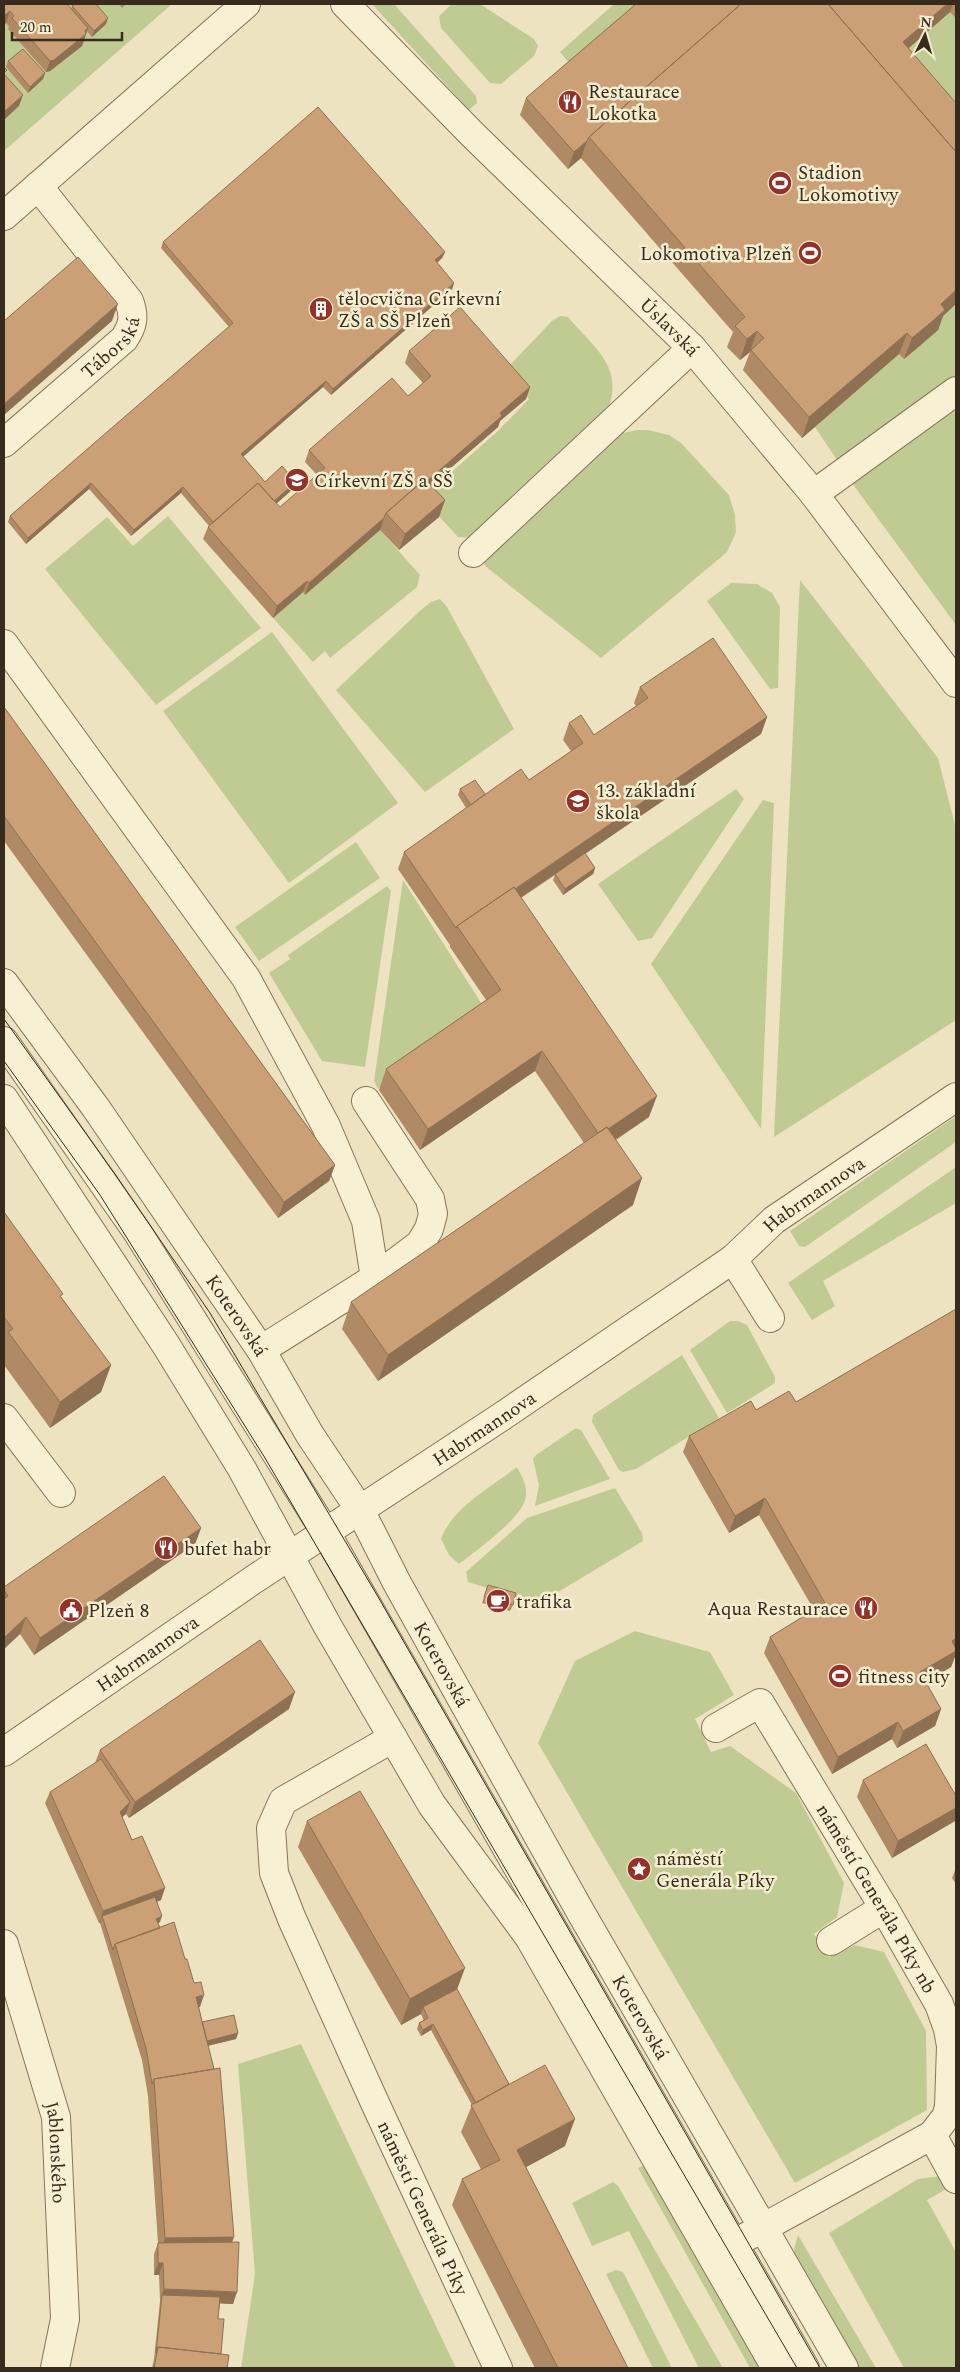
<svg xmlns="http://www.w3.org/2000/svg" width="960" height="2372" viewBox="0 0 960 2372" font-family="Spectral,serif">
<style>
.green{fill:#c0cb94}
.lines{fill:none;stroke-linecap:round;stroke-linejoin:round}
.minor-casing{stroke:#867458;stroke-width:30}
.minor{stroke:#f8f0d3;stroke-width:28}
.tram{stroke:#362b1d;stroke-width:1}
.wall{fill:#af8a65}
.shaded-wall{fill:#8e7053}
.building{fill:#cba076;stroke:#8e7053}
.labels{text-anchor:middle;stroke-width:5;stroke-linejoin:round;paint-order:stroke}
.poi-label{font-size:19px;fill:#362b1d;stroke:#f5edd0;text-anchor:start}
.street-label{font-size:19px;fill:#362b1d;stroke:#f5edd0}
</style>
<rect width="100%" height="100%" fill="#ede3c0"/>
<path class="green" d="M4,4H172L4,151Z
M372,4H394L476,96L477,103L469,110Z
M452,4H480L534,39L538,46L534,56L501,84L490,83L441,28L439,16Z
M614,4H956V625L857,490L815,427L802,438L743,370L756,359L750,352L740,360L727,347L738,337L581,158L568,169L520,115L574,69L560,52Z
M560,316L568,317C599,353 626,368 605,418L470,538L458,537L422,498L498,431L529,399L506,369L552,321Z
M637,430H648L669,435L681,443L729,495L735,515L736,532L727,552L601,658L485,566L483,559L607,445L623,433Z
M168,516L261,628L156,705L45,569L107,517L133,546Z
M380,530L420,575L417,587L330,658L325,651L313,662L273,618L303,592L305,595Z
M800,580L938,758L956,829V1020L774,1137Z
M731,583L757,584L772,593L780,607L778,688L770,689L707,601Z
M440,599L447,607L514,729L425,792L336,690L422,609L431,602Z
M272,632L398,803L289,883L163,711Z
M736,789L744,799L652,938L638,941L598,884Z
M763,800L774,803L761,1129L651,964Z
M356,842L380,878L259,961L235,927Z
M403,880L485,1009L378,1089L374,1081Z
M387,886L391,891L365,1067L322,1061L269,973L290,959L288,955Z
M956,1116V1142L805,1247L799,1246L790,1231Z
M956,1167V1203L823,1281L835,1306L812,1320L788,1283Z
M730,1321H738L747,1325L775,1377V1383L727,1413L690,1350Z
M682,1355L719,1418L636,1469L623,1472L619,1470L592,1422L593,1415Z
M576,1428L581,1430L610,1479L535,1506L539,1485L533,1459L536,1455Z
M517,1467C522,1477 529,1488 525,1500C520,1519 476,1551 459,1564L449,1555L441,1539C452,1508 491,1487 517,1467Z
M615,1488L642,1533L643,1541L538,1604L468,1582L466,1572L527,1518Z
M635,1631L710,1652L734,1695L695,1719L711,1752L730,1746L796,1793L844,1883L837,1917L814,1934L829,1957L855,1945L884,1952L926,2031L927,2110L795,2183L538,1743L575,1661Z
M301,2044L456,2368H241L255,2274L238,2064Z
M647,2164L766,2368H750L638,2168Z
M941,2176L948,2188L927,2200L956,2252V2368H904L829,2233L918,2179Z
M613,2182L618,2186L723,2368H699L629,2231L592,2246L572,2203Z
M798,2235L876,2368H857L796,2261L794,2249Z
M616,2270L623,2272L672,2368H653L606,2274Z"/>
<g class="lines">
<g class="minor-casing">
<g id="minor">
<path id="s1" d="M345,4L472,134L692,348L814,494L956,683"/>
<path d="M4,216L246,4"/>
<path id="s2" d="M4,443L124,339C133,326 135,316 129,301L38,186"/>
<path d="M814,494L956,391"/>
<path d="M473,553L692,348"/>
<path d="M4,644L246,978L326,1126L366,1221L375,1278"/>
<path id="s3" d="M4,983L96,1108L261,1350L310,1435L360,1510L397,1583L580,1911L844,2368"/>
<path d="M4,1041L138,1233L326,1533L805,2368"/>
<path d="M4,1099L166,1345L242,1469L327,1625L432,1805L529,1937L776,2368"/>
<path d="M733,1259L770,1318"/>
<path d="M261,1350L375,1278L420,1244L429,1229L433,1214L430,1199L366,1101"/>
<path d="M4,1418L61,1493"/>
<path id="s4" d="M716,1728L760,1703L884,1908L939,2004L948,2029L951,2046L949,2107"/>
<path id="s5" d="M393,1738L283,1801L271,1828L274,1873L292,1919L375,2103L498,2368"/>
<path id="s6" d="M4,1752L253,1580L501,1417L733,1259L774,1220L956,1097"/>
<path d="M831,1941L884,1908"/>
<path id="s7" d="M4,1944L56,2117L65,2319L55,2368"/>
<path d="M932,2135L956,2179"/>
<path d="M748,2236L932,2135L946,2117L949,2107L956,2103"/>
</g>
</g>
<use href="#minor" class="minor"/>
<path class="tram" d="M4,1019L115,1174L210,1313L377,1595L820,2368
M4,1061L100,1195L265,1458L797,2368"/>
</g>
<path class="wall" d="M4,4L71,9L72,6L106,24L92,37L87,31L82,46L50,71L46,72L8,29L9,26L6,23L4,25Z
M119,4H126L122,8Z
M636,4H956V18L950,12L909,48L943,316L938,330L920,346L904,359L899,354L802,438L743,370L750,352L740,360L727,347L733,332L581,158L568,169L520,115L526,98Z
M8,61L45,73L43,79L28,93L6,67Z
M163,242L445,252L442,258L437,263L454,283L452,289L331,395L323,387L243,457L265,482L294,488L276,504L280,507L317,475L305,462L309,450L408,396L423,383L405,363L409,351L530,387L526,399L500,421L498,427L431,485L445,500L439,517L399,550L380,530L305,595L303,592L273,618L203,539L208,527L209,526L181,493L131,536L89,489L26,544L8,522L10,516L229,327L161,248Z
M640,687L767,717L761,734L585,854L595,868L593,874L563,895L553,880L555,875L521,898L649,1117L616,1140L633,1205L378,1381L342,1329L351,1302L584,1143L535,1071L420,1150L379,1090L386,1069L486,1000L450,947V945L398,869L404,852L466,808L458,795L460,789L485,794L529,780L571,751L563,740L569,723L594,735L636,706L634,703Z
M4,707L335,1165L329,1181L278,1218L4,841Z
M4,1212L62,1298L111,1365L101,1392L50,1428L4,1365Z
M956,1309V1654L951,1667L926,1682L941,1709L935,1726L897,1748L892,1739L832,1774L764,1653L770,1637L814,1610L759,1515L729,1533L683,1452L689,1436L756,1410L796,1402Z
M201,1528L195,1544L34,1655L20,1634L4,1649V1587Z
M488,1585L513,1605L510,1611L482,1603Z
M289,1709L129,1818L126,1814L122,1817L132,1840L161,1900L157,1902L160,1922L158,1923L200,2007H199L202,2022L238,2033L236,2039L208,2046L232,2242L233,2304L220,2303L218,2319L221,2354L227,2368H152L154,2359L160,2301L159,2275H154V2254L158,2243L148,2096L142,2060L100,1923H99L45,1803L50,1792L95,1763L100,1750Z
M863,1780L956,1796V1819L955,1821L892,1858L857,1797Z
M307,1821L457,1989L509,2084L565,2146L526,2167L628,2368H535L452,2205L462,2179L481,2169L461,2132L472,2105L431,2030L421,2036L417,2029L419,2023L424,2021L421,2014L401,2025L298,1847Z
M956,1868V1884L952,1878Z"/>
<path class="shaded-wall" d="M947,4H953L950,12L897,58L903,42Z
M10,11L6,23L4,25V16Z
M108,18L106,24L92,37L94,31Z
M88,28L82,46L50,71L46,72L50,61Z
M45,73L43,79L28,93L30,87Z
M23,95L19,106L4,120V114L5,111Z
M587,141L581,158L568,169L574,152Z
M445,252L442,258L432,267L435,260Z
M454,283L452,289L331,395L333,389Z
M956,290V304L943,316L938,330L904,359L912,338L941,304Z
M118,304L112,321L4,415V404Z
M757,331L750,352L740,360L747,339Z
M907,333L899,354L802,438L809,417Z
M326,381L323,387L239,460L241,454Z
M530,387L526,399L500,421L498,427L392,519L388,515L500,413Z
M296,482L294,488L268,511L270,505Z
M91,483L89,489L26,544L28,538Z
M183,487L181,493L131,536L134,530Z
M445,500L439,517L399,550L405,534Z
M384,518L380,530L305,595L309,583Z
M307,581L303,592L273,618L277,606Z
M767,717L761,734L464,936L459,928Z
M595,868L593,874L563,895L565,889Z
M542,1051L535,1071L420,1150L428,1129Z
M657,1096L649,1117L592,1155L600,1135Z
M335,1165L329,1181L278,1218L284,1202Z
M642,1178L633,1205L378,1381L388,1355Z
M111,1365L101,1392L50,1428L60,1402Z
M765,1498L759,1515L729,1533L735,1516Z
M201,1528L195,1544L34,1655L40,1638Z
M26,1617L20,1634L4,1649V1638Z
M956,1638V1654L951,1667L914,1689L920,1672L952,1641Z
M295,1692L289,1709L129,1818L135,1802Z
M941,1709L935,1726L897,1748L903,1731Z
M898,1722L892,1739L832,1774L838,1757Z
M130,1802L126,1814L115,1823L120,1812Z
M956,1808V1819L955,1821L892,1858L898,1841Z
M165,1888L161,1900L104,1921L102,1916L100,1923H99L103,1911Z
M162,1916L160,1922L154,1925L156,1919Z
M465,1968L455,1995L423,2007L421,2014L401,2025L410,1999Z
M204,1995L200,2007L192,2008L196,1997Z
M433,2024L431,2030L421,2036L423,2030Z
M238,2033L236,2039L202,2047L204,2041Z
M575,2119L565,2146L508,2177L517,2150Z
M234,2237L228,2254L159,2255L165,2238Z
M158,2263H163L159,2275H154Z
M164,2289L237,2292L233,2304L161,2301L162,2295Z"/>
<path class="building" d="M4,4H67L88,28L85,30L86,34L54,60L50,61L12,18L14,16L10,11L4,16Z
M75,4H96L108,18L94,31L72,6Z
M636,4H741L589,137L587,141L574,152L526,98Z
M741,4H828L956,152V290L941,304L945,310L928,325L912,338L907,333L809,417L751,350L764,338L757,331L747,339L735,326L745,317L589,137Z
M828,4H947L903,42L956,103V152Z
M23,49L45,73L30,87L8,61Z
M4,67L7,70L4,73Z
M4,74L23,95L5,111L4,110Z
M318,107L445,252L435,260L454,283L333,389L326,381L241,454L265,482L282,466L296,482L274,501L258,483L213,522L183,487L134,530L91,483L28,538L10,516L233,323L163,242Z
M78,257L118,304L4,404V321Z
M460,307L530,387L500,413L502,416L427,481L425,479L386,513L384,518L309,583L307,581L277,606L208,527L258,483L280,507L325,468L309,450L392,378L408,396L431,376L409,351Z
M425,479L445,500L405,534L386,513Z
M713,638L767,717L515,889L514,887L457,926L456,928L404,852L521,769L529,780L583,743L569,723L581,715L594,735L648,698L640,687Z
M4,707L335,1165L284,1202L4,816Z
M475,780L485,794L471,805L460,789Z
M585,853L595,868L565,889L555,874Z
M514,887L657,1096L608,1129L607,1127L598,1133L542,1051L428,1129L386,1069L501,990L457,926Z
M607,1127L642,1178L388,1355L351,1302Z
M4,1212L63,1294L60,1296L111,1365L60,1402L8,1332L13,1329L4,1317Z
M956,1309V1638L952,1641L956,1649V1651L920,1672L941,1709L903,1731L898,1722L838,1757L770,1637L825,1603L765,1498L735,1516L689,1436L751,1401L756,1410L789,1391L796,1402Z
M164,1476L201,1528L40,1638L26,1617L4,1638V1599L8,1596L4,1590V1587Z
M488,1585L516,1593L513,1605L484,1597Z
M260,1640L295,1692L135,1802L100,1750Z
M926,1744L956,1796V1808L898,1841L863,1780Z
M101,1759L130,1802L120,1812L132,1840L142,1836L165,1888L103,1911L50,1792Z
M360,1791L465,1968L410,1999L307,1821Z
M155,1897L162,1916L156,1919L160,1928L115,1944L113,1950L102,1916Z
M174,1922L185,1959H187L194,1983L201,1982L204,1995L196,1997L214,2069L154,2079L152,2084L146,2048L115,1944Z
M457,1989L509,2084L476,2103L433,2024L423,2030L419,2023L428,2018L423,2007Z
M234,2015L238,2033L207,2041L202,2022Z
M545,2065L575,2119L517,2150L628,2368H558L462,2179L500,2160L471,2105Z
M220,2068L234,2237L165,2238L154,2079Z
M239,2242L237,2292L164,2289L163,2263H158V2243Z
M162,2295L220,2297L218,2319H224L221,2354L158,2347L156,2353Z
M158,2347L229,2355L227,2368H154Z"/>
<defs>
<g id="restaurant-disc" transform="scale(1.25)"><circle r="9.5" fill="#943129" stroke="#f5edd0"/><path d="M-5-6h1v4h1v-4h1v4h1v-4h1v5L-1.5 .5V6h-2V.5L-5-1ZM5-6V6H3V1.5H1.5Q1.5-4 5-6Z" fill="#fff"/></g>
<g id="stadium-disc" transform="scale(1.25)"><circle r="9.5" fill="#943129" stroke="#f5edd0"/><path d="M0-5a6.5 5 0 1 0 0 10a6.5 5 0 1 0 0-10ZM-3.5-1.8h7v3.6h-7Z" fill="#fff"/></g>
<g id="building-disc" transform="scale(1.25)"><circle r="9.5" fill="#943129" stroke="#f5edd0"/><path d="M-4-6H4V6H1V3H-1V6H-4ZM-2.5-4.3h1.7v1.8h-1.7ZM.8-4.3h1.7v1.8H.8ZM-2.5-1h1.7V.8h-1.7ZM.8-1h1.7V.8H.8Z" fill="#fff"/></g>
<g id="school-disc" transform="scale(1.25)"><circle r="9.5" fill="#943129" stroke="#f5edd0"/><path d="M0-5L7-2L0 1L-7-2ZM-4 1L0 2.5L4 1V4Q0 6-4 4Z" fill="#fff"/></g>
<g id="cafe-disc" transform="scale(1.25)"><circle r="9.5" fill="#943129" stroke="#f5edd0"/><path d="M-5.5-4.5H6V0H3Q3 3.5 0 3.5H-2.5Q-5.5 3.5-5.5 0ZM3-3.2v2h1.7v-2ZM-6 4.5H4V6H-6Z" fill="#fff"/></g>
<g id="civic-disc" transform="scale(1.25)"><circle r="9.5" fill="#943129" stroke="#f5edd0"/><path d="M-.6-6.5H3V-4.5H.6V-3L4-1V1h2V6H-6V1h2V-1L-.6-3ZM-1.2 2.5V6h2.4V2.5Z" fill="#fff"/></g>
<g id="sight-disc" transform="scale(1.25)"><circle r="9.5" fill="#943129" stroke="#f5edd0"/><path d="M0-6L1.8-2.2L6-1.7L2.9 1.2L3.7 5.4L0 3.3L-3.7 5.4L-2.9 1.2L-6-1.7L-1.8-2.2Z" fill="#fff"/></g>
</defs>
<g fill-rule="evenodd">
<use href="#restaurant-disc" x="570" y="102"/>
<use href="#stadium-disc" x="780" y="183"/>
<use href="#stadium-disc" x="810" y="253"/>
<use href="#building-disc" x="321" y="309"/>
<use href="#school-disc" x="297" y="480"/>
<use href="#school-disc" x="578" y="801"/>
<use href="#restaurant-disc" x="166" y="1548"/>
<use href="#cafe-disc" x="498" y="1601"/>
<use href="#restaurant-disc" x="866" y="1608"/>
<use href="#civic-disc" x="71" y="1610"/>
<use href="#stadium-disc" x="840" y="1676"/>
<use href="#sight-disc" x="639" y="1869"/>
</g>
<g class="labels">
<g class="poi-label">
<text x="588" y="98">Restaurace<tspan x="588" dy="22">Lokotka</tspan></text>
<text x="798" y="179">Stadion<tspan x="798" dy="22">Lokomotivy</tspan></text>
<text x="792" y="260" text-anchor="end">Lokomotiva Plzeň</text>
<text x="338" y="305">tělocvična Církevní<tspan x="338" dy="22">ZŠ a SŠ Plzeň</tspan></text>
<text x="314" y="487">Církevní ZŠ a SŠ</text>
<text x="596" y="797">13. základní<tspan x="596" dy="22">škola</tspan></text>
<text x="184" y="1555">bufet habr</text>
<text x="516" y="1608">trafika</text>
<text x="848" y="1615" text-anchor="end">Aqua Restaurace</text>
<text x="88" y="1617">Plzeň 8</text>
<text x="858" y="1683">fitness city</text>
<text x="656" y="1865">náměstí<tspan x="656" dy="22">Generála Píky</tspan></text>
</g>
<g class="street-label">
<text dy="7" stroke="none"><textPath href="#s1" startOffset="458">Úslavská</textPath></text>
<text dy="7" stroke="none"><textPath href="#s2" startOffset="144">Táborská</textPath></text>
<text dy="7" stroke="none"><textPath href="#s6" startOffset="984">Habrmannova</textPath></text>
<text dy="7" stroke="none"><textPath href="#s3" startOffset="406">Koterovská</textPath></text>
<text dy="7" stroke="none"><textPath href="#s6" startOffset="579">Habrmannova</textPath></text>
<text dy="7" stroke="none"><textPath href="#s6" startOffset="174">Habrmannova</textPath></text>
<text dy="7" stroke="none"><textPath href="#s3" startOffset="811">Koterovská</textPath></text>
<text dy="7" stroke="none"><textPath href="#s4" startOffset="278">náměstí Generála Píky nb</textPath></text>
<text dy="7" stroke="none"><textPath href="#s3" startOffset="1216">Koterovská</textPath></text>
<text dy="7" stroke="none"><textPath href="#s7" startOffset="216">Jablonského</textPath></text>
<text dy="7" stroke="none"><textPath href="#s5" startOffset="568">náměstí Generála Píky</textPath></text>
</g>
</g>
<rect width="960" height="2372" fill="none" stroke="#362b1d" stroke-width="10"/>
<g transform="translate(925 35) rotate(5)" stroke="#f5edd0" stroke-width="4" paint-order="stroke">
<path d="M0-4L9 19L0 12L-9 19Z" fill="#362b1d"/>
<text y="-8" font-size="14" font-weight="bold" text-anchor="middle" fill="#362b1d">N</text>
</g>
<path d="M12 32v8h110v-8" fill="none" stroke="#362b1d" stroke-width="2.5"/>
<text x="20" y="32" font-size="15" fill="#362b1d" stroke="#f5edd0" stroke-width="4" paint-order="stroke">20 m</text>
</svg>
